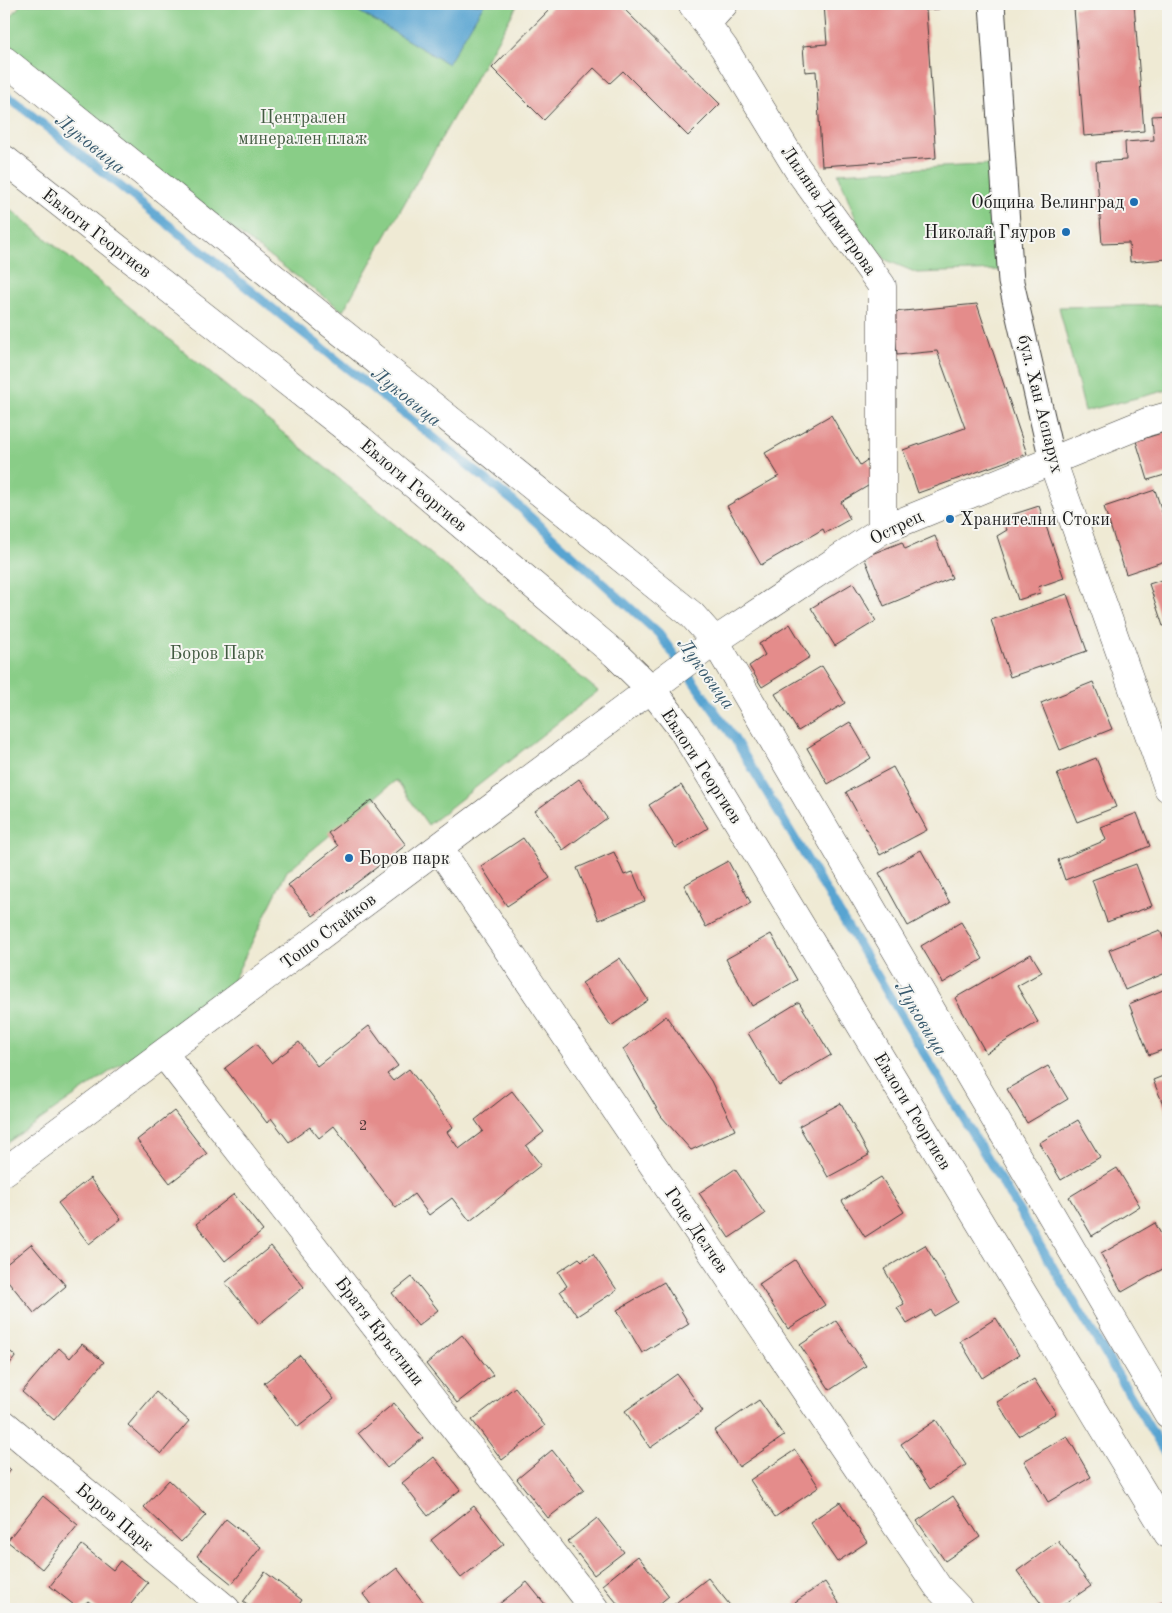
<svg xmlns="http://www.w3.org/2000/svg" width="1172" height="1613" viewBox="0 0 1172 1613" font-family="'Old Standard TT',serif">
<style>
.green{fill:#89cd87;stroke:#527452}
.water{fill:#59a4d1;stroke:#3a6076}
.lines{fill:none;stroke-linecap:round;stroke-linejoin:round}
.stream{stroke:#59a4d1;stroke-width:9}
.building{fill:#e48c8b}
.pedestrian-casing{stroke:#3c3b38;stroke-width:27}
.minor-casing{stroke:#3c3b38;stroke-width:29}
.pedestrian{stroke:#fff;stroke-width:25}
.minor{stroke:#fff;stroke-width:28}
.poi-dot{fill:#1f6fb2;stroke:#f6f6f2;stroke-width:2}
.labels{text-anchor:middle;stroke-width:4;stroke-linejoin:round;paint-order:stroke}
.number-label{font-size:15px;fill:#4e3838}
.park-label{font-size:18px;fill:#425a41;stroke:#f6f6f2}
.poi-label{font-size:18px;fill:#1c1c1c;stroke:#f6f6f2;text-anchor:end}
.street-label{font-size:18px;fill:#1c1c1c;stroke:#f6f6f2}
.water-label{font-size:19px;font-style:italic;fill:#37596d;stroke:#f6f6f2}
</style>
<rect width="100%" height="100%" fill="#f6f6f2"/>
<filter id="ink" filterUnits="userSpaceOnUse"><feTurbulence type="fractalNoise" baseFrequency=".02" numOctaves="2"/><feDisplacementMap in="SourceGraphic" scale="10" xChannelSelector="R" yChannelSelector="G"/><feConvolveMatrix kernelMatrix="1 2 1 2 8 2 1 2 1" color-interpolation-filters="sRGB"/></filter>
<filter id="wash" filterUnits="userSpaceOnUse"><feTurbulence type="fractalNoise" baseFrequency=".0096" numOctaves="4" result="noise"/><feDisplacementMap in="SourceGraphic" scale="20" xChannelSelector="R" yChannelSelector="G"/><feGaussianBlur stdDeviation="1.12" result="paint"/><feColorMatrix in="noise" values="0 0 0 0 0 0 0 0 0 0 0 0 0 0 0 0 0 1.4 0 .05"/><feComposite in="paint" operator="in"/></filter>
<g filter="url(#wash)">
<rect width="100%" height="100%" fill="#efead4"/>
<path class="green" d="M21,4H518L343,311L4,58V26Z
M994,164L1000,270L917,273L886,260L861,232L838,173Z
M4,204L598,691L428,825L396,780L287,871L229,989L4,1145Z
M1168,305V390L1085,411L1059,307Z"/>
<path class="water" d="M346,4H484L448,64Z"/>
<g class="lines">
<path class="stream" d="M4,93L514,502L659,634L734,738L1168,1458"/>
</g>
<g id="blocks">
<path class="building" d="M555,4H619L720,104L688,136L623,71L610,83L594,68L544,120L492,68Z
M824,4H938L939,9L926,10L936,158L822,166L816,71L805,72L803,46L827,44Z
M1134,4L1144,131L1084,136L1074,8Z
M1168,115V259L1130,262L1129,243L1102,244L1096,162L1126,160L1125,142L1154,140L1152,116Z
M977,304L1027,454L918,493L903,450L965,428L937,351L897,355L893,312Z
M831,415L860,465L867,460L878,480L841,502L850,519L825,533L823,529L761,565L727,506L779,476L765,453Z
M1168,431V474L1148,480L1136,441Z
M1155,490L1168,530V560L1126,574L1104,507Z
M1039,506L1064,578L1038,587L1040,593L1018,600L997,536L1007,530L1002,518Z
M935,536L952,578L884,606L864,557L902,542L905,549Z
M1168,578V625L1163,626L1149,584Z
M853,583L876,621L835,646L811,608Z
M1067,594L1087,651L1010,677L991,620Z
M790,624L810,657L762,687L749,666L765,655L759,644Z
M822,666L845,703L798,731L775,694Z
M1093,682L1112,729L1060,750L1041,703Z
M850,722L871,758L828,784L807,748Z
M1096,758L1116,807L1077,822L1057,774Z
M893,767L927,830L880,855L846,792Z
M579,779L607,818L563,850L535,811Z
M681,785L708,828L676,848L649,805Z
M372,800L406,845L313,916L288,885L338,846L328,833Z
M1137,813L1150,846L1065,880L1058,860L1106,840L1101,827Z
M523,838L550,878L507,906L481,866Z
M921,850L950,903L908,926L879,873Z
M614,852L624,875L633,872L645,901L599,920L577,868Z
M728,861L751,903L706,927L684,885Z
M1136,864L1152,906L1107,922L1092,880Z
M961,922L983,959L943,983L921,946Z
M1160,930L1168,950V972L1125,990L1109,950Z
M771,934L797,980L752,1006L726,959Z
M1031,954L1042,972L1017,986L1038,1022L986,1053L955,998Z
M620,958L648,1000L611,1026L582,983Z
M1168,988V1048L1149,1055L1129,1004Z
M799,1002L831,1055L779,1086L748,1033Z
M666,1016L711,1081L735,1130L691,1150L661,1116L623,1049Z
M369,1026L398,1066L387,1074L393,1081L409,1069L453,1127L447,1132L459,1149L483,1131L475,1120L512,1091L544,1132L526,1146L541,1165L470,1221L452,1198L429,1215L414,1194L396,1208L334,1126L319,1138L310,1127L289,1142L271,1118L267,1123L225,1068L256,1044L271,1063L299,1042L317,1066Z
M1048,1066L1068,1099L1027,1123L1007,1089Z
M1168,1074V1116L1153,1080Z
M841,1103L869,1155L828,1177L799,1126Z
M174,1111L207,1154L170,1183L137,1140Z
M1078,1120L1100,1157L1061,1180L1039,1143Z
M1117,1168L1140,1206L1092,1236L1069,1197Z
M735,1169L765,1214L729,1238L699,1193Z
M881,1177L904,1212L865,1237L842,1201Z
M90,1178L121,1219L89,1244L58,1203Z
M234,1194L263,1231L225,1261L196,1224Z
M1155,1223L1168,1247V1266L1122,1292L1101,1254Z
M31,1244L66,1286L34,1313L4,1276V1266Z
M925,1245L958,1302L934,1316L931,1310L907,1324L897,1308L904,1304L884,1269Z
M271,1246L304,1287L259,1324L225,1283Z
M593,1254L617,1290L577,1316L560,1291L567,1286L558,1272L579,1258L582,1261Z
M795,1260L825,1305L788,1329L759,1284Z
M412,1277L438,1310L418,1326L392,1293Z
M664,1282L689,1324L642,1353L617,1310Z
M996,1318L1019,1355L982,1378L960,1341Z
M836,1321L866,1366L830,1390L800,1345Z
M462,1335L493,1375L457,1403L426,1364Z
M82,1344L104,1362L54,1420L22,1392L59,1348L70,1358Z
M4,1347L16,1356L4,1371Z
M300,1355L334,1399L298,1427L264,1383Z
M677,1374L703,1411L650,1448L625,1411Z
M1034,1379L1056,1413L1019,1436L997,1402Z
M515,1387L545,1426L502,1460L472,1420Z
M156,1392L189,1421L161,1454L128,1425Z
M759,1400L784,1436L739,1467L714,1431Z
M394,1403L423,1438L387,1468L358,1433Z
M936,1420L966,1465L930,1489L901,1444Z
M1067,1436L1091,1477L1048,1502L1024,1461Z
M552,1450L584,1490L548,1518L517,1479Z
M795,1450L819,1487L775,1517L750,1480Z
M434,1457L460,1490L428,1516L402,1483Z
M4,1464L11,1470L4,1478Z
M169,1480L206,1515L181,1542L144,1507Z
M43,1496L78,1525L42,1569L7,1541Z
M953,1496L980,1537L945,1561L917,1521Z
M840,1502L867,1542L837,1562L810,1522Z
M474,1506L504,1544L461,1578L431,1540Z
M597,1518L624,1552L594,1575L568,1541Z
M226,1519L261,1547L232,1584L197,1556Z
M1058,1541L1091,1586L1057,1609H1045L1017,1571Z
M82,1545L113,1570L120,1561L148,1583L127,1609H98L88,1601L79,1609L50,1586Z
M638,1556L669,1596L653,1609H622L602,1585Z
M397,1568L423,1602L414,1609H374L363,1594Z
M265,1572L302,1600L296,1609H253L243,1602Z
M708,1578L733,1609H668Z
M527,1582L549,1609H493Z
M825,1582L843,1609H800L795,1602Z
M1168,1599V1609H1149Z"/>
</g>
</g>
<g filter="url(#ink)">
<use href="#blocks" fill-opacity="0" stroke="#3c3b38" stroke-width="1"/>
<g class="lines">
<g class="pedestrian-casing">
<path id="pedestrian" d="M992,4L1011,282L1052,460"/>
</g>
<g class="minor-casing">
<path id="minor" d="M692,4L724,48L797,168L882,286V530
M707,23L724,4
M4,60L692,615L715,641L1168,1414
M4,159L360,439L615,654L651,689L682,729L1168,1534
M1052,460L1168,788
M439,848L938,1587L959,1609
M164,1054L595,1609
M4,1172L715,641L882,530L1147,422L1168,416
M4,1424L226,1609"/>
</g>
<use href="#pedestrian" class="pedestrian"/>
<use href="#minor" class="minor"/>
</g>
</g>
<g class="poi-dot">
<circle cx="1134" cy="202" r="5"/>
<circle cx="1066" cy="232" r="5"/>
<circle cx="950" cy="519" r="5"/>
<circle cx="349" cy="858" r="5"/>
</g>
<g class="labels">
<g class="number-label">
<text x="363" y="1130">2</text>
</g>
<g class="park-label">
<text x="303" y="123">Централен<tspan x="303" dy="21">минерален плаж</tspan></text>
<text x="217" y="659">Боров Парк</text>
</g>
<g class="poi-label">
<text x="1124" y="208">Община Велинград</text>
<text x="1056" y="238">Николай Гяуров</text>
<text x="960" y="525" text-anchor="start">Хранителни Стоки</text>
<text x="359" y="864" text-anchor="start">Боров парк</text>
</g>
<g class="street-label">
<text transform="translate(829 210) rotate(55)" y="6">Лиляна Димитрова</text>
<text transform="translate(97 233) rotate(38)" y="6">Евлоги Георгиев</text>
<text transform="translate(1041 404) rotate(76)" y="6">бул. Хан Аспарух</text>
<text transform="translate(414 485) rotate(40)" y="6">Евлоги Георгиев</text>
<text transform="translate(896 527) rotate(-26)" y="6">Острец</text>
<text transform="translate(702 766) rotate(57)" y="6">Евлоги Георгиев</text>
<text transform="translate(328 931) rotate(-37)" y="6">Тошо Стайков</text>
<text transform="translate(913 1111) rotate(59)" y="6">Евлоги Георгиев</text>
<text transform="translate(697 1230) rotate(56)" y="6">Гоце Делчев</text>
<text transform="translate(380 1331) rotate(52)" y="6">Братя Кръстини</text>
<text transform="translate(115 1517) rotate(40)" y="6">Боров Парк</text>
</g>
<g class="water-label">
<text transform="translate(91 143) rotate(39)" y="7">Луковица</text>
<text transform="translate(407 396) rotate(39)" y="7">Луковица</text>
<text transform="translate(707 673) rotate(54)" y="7">Луковица</text>
<text transform="translate(922 1018) rotate(59)" y="7">Луковица</text>
</g>
</g>
<rect width="1172" height="1613" fill="none" stroke="#f6f6f2" stroke-width="20"/>
</svg>
